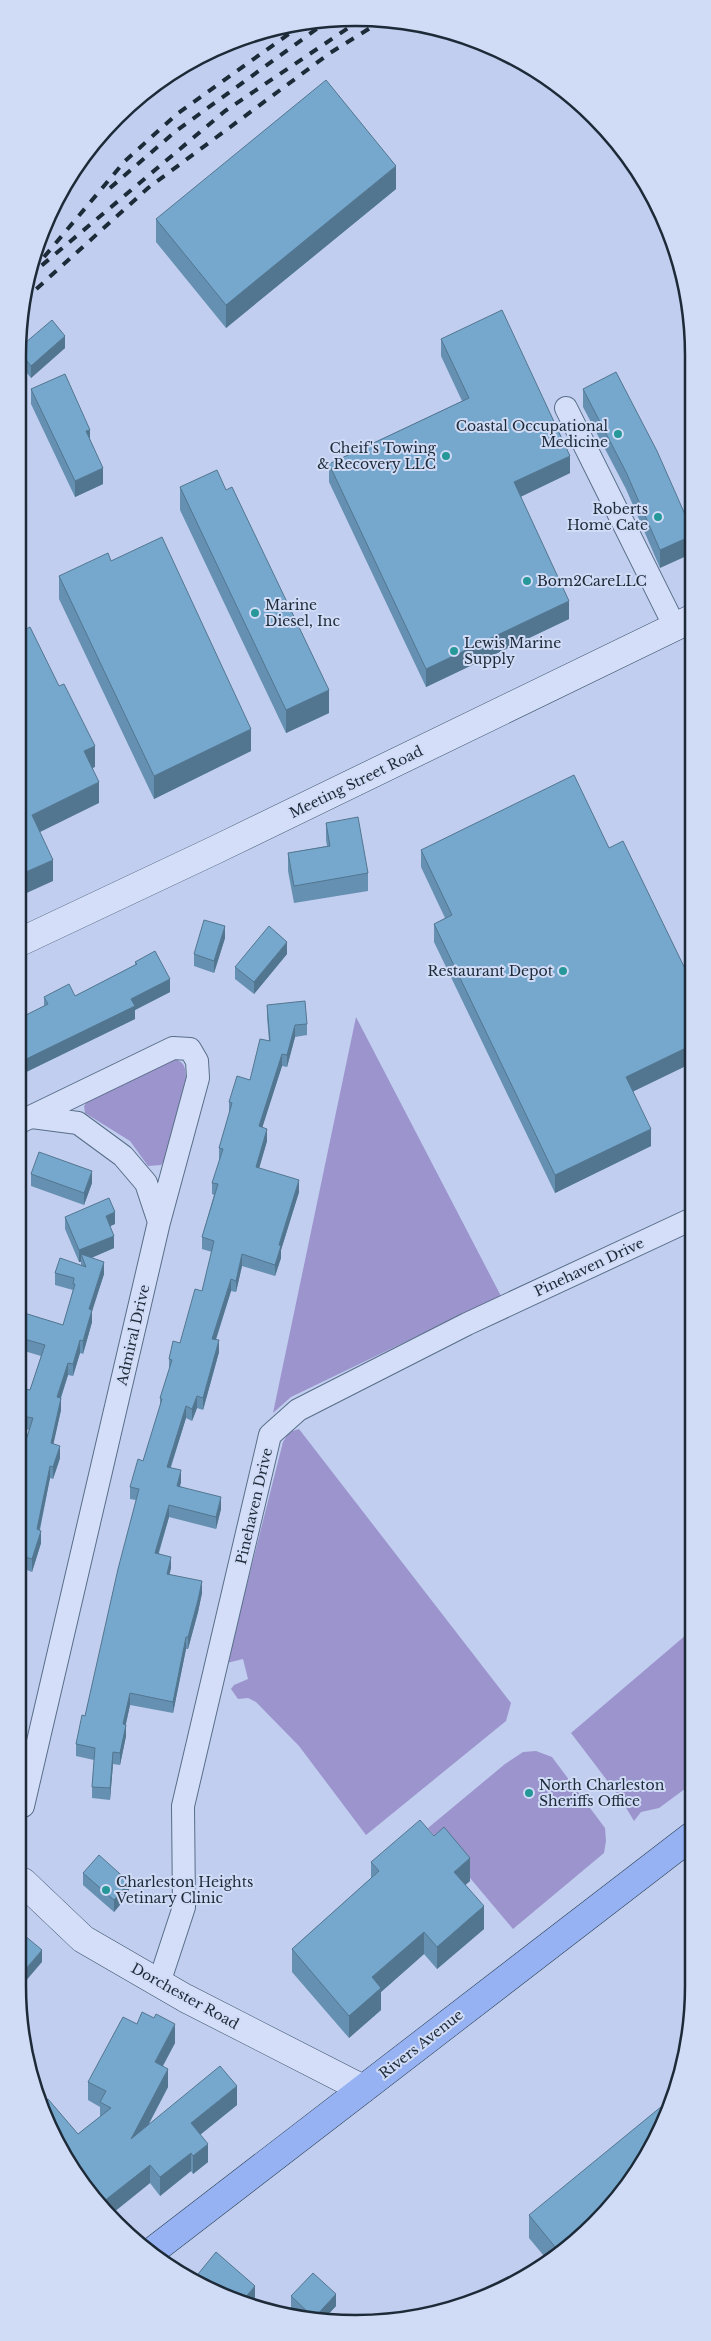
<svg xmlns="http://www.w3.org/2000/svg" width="711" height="2341" viewBox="0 0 711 2341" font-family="'Libre Baskerville',serif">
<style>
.green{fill:#9c94cd}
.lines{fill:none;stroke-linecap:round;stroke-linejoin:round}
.street-casing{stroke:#586e88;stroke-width:24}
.secondary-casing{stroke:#3b526a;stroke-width:29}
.primary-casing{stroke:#2c4256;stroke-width:29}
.street{stroke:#d4def9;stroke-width:22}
.secondary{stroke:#d4def9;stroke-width:28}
.primary{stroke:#97b2f3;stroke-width:28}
.rail{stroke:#1d2a38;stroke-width:4;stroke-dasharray:9 9;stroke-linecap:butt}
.wall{fill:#6590b1}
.shaded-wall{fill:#537690}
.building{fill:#76a8ce;stroke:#537690}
.poi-dot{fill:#279899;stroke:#d0dbf6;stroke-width:2}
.labels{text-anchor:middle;stroke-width:4;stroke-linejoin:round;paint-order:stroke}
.poi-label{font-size:14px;fill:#1d2a38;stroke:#d0dbf6;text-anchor:start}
.street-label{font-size:14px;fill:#1d2a38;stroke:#d0dbf6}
.rim{fill:none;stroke:#1d2a38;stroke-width:2.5}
</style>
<rect width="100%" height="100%" fill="#c1ceef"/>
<path class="green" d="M356,1017L502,1298L434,1328L291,1397L273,1413Z
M174,1059C185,1062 185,1067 186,1077L164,1161L161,1165L148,1166L130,1141L85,1113L84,1106L89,1099Z
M299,1429L511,1703L506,1721L366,1835L299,1746L256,1702L248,1698L238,1699L231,1689L234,1685L248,1679L243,1659L227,1663L283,1442L289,1432Z
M693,1629V1783L659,1808L641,1812L634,1821L619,1796L571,1733Z
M536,1751L552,1757L605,1828L606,1841L604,1853L513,1929L428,1828L505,1764L523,1752Z"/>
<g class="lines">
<g class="street-casing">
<path id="street" d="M566,408L675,627
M32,1117L78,1123L123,1156L146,1183L159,1222
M20,1122L173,1048L190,1049L197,1061L198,1078L159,1222L23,1806
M159,1983L184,1907L183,1806L270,1435L298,1410L467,1324L692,1219"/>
</g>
<g class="secondary-casing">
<path id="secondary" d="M20,942L215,850L691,619
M23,1882L83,1939L185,1998L363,2089"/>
</g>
<g class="primary-casing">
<path id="primary" d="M150,2253L693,1835"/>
</g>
<use href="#street" class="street"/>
<use href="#secondary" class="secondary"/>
<use href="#primary" class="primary"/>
<path class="rail" d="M101,136L178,69
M110,188L176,131L329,20
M44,257L125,161L177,114L304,23
M28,277L225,111L363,18
M23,301L148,188L330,53L383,20"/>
</g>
<path class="wall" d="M396,189L226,328L156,242V219Z
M441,339L570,473L520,497L569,619L426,687L329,482V464L462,401L441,356Z
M65,348L31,378L18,362V349Z
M31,389L90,439L103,484L75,497L31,404Z
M583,389L691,528L660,568L626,489L583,407Z
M180,487L329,713L286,733L180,510Z
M111,561L251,751L154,799L59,599V576Z
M326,823L368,873V891L294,903L288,871V853L327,846L326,840Z
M421,850L692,1063L633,1091L651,1146L555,1193L434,942V924L445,918L421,867Z
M225,938L214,973L194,966V954Z
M287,954L254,994L235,979V967Z
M135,962L170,992L135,1010V1019L20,1075V1018L44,1006V997L75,996L135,965Z
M267,1005L307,1024V1035L295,1037L287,1067L282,1066L262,1127L267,1141L259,1168L299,1192L281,1250V1258L275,1276L242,1266L236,1292L231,1291L216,1340L219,1352L203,1410L197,1408L192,1421L186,1418L171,1467L181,1482L180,1486L221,1509L216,1529L169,1517L159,1553L171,1568L169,1574L202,1593L198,1612L188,1649H186L173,1713L130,1705L126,1724V1736L120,1765L113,1764L110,1800L92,1798V1787L94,1760L76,1756V1744L85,1716L136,1500L130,1499V1487L143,1461L160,1407V1398L169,1371V1359L180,1343L202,1291L212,1252L202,1249V1237L214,1195L212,1194V1183L220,1160H219V1148L229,1114V1102L250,1080L269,1041L267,1017Z
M31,1174L92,1183L84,1205L31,1186Z
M65,1217L115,1224L110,1226L114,1248L91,1258L104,1274L92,1310V1322L83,1354L80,1353L73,1376L68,1375L61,1398V1410L53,1444L60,1458L53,1479L50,1478L40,1530L41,1543L32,1572L22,1568V1453L29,1430L22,1428L21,1388L30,1390L41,1356L21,1350V1312L63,1325L73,1290L55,1285V1273L81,1265V1262H79L65,1229Z
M371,1862L470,1881L465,1885L484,1929L437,1969L424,1954L381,1992V2010L349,2038L292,1972V1949L371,1878Z
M83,1873L129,1894L114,1912L83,1885Z
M137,2024L175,2043L163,2066L168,2087L149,2124L237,2105L200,2135L208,2162L193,2174L191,2171L160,2196L150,2183L109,2216L102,2209L78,2134L100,2117V2107L88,2100V2082Z
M529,2215L595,2224L549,2262L529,2238Z
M291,2296L336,2306L322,2321H312L301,2317L291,2308Z"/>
<path class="shaded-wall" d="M396,166V189L226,328V305Z
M65,336V348L31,378V366Z
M90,430V445L86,431Z
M570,456V473L514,500V482Z
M103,468V484L75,497V481Z
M691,536V554L660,568V550Z
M569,601V619L426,687V669Z
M329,690V713L286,733V710Z
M251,729V751L154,799V776Z
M95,746V767L84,772V751Z
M99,782V803L32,836V815Z
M53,860V881L20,896L19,875Z
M225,926V938L214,973V961Z
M287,942V954L254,994V982Z
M170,979V992L135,1010V1019L20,1075V1062L131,999Z
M295,1025V1037L287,1067V1055Z
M692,1045V1063L626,1095V1077Z
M282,1054V1066L259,1138V1126Z
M267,1129V1141L256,1179V1167Z
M651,1129V1146L555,1193V1175Z
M92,1171V1183L84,1205V1193Z
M299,1180V1192L281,1250V1258L275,1276V1265L279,1245Z
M115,1212V1224L106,1228V1216Z
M114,1236V1248L84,1261L81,1254V1262H79V1250Z
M242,1254V1266L236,1292V1281Z
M104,1262V1274L89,1321V1309Z
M231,1279V1291L212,1351V1339Z
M92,1310V1322L83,1354V1341Z
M80,1340V1353L73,1376V1364Z
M219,1340V1352L203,1410V1398Z
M68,1363V1375L57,1409V1397Z
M197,1396V1408L192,1421V1409Z
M61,1398V1410L51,1455V1443Z
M186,1406V1418L167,1478V1467Z
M60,1446V1458L53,1479V1467Z
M50,1466V1478L37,1541V1529Z
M181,1470V1482L177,1497V1486Z
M221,1497V1509L216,1529V1517Z
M169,1505V1517L155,1564V1553Z
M41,1531V1543L32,1572V1559Z
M171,1557V1568L167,1586V1574Z
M202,1581V1593L198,1612L188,1649V1637Z
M186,1637V1649L173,1713V1702Z
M130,1693V1705L123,1736V1724Z
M126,1725V1736L120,1765V1753Z
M113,1752V1764L110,1800V1788Z
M470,1858V1881L454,1895V1872Z
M129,1882V1894L114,1912V1900Z
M484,1906V1929L437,1969V1947Z
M424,1932V1954L381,1992V2010L349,2038V2016L372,1977Z
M42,1950V1962L24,1983V1971Z
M175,2024V2043L155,2080V2062Z
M168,2069V2087L131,2157V2139Z
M237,2086V2105L191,2142V2123Z
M208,2144V2162L193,2174V2156Z
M191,2153V2171L160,2196V2177Z
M150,2165V2183L109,2216L102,2209L99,2205Z
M255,2286V2303L243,2300Z
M336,2294V2306L322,2321H314V2318Z"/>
<path class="building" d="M326,80L396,166L226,305L156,219Z
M502,310L570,456L514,482L569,601L426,669L329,464L469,398L441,339Z
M52,320L65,336L31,366L18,350V349Z
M616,372L657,451L691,528V536L660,550L626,472L583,389Z
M65,374L90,430L86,431L103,468L75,481L31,389Z
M217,470L226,490L232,487L329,690L286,710L180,487Z
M162,537L251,729L154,776L59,576L108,553L111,561Z
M30,627L59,686L64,684L95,746L84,751L99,782L32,815L53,860L19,875V633Z
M574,775L609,848L623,841L692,983V1045L626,1077L651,1129L555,1175L434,924L452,915L421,850Z
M358,817L368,873L294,886L288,853L330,846L326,823Z
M204,920L225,926L214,961L194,954Z
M269,926L287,942L254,982L235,967Z
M155,951L170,979L131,999L135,1006L20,1062V1018L48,1004L44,997L69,984L75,996L137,964L135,962Z
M305,1001L307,1024L295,1025L287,1055L282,1054L259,1126L267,1129L256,1167L299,1180L279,1245L281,1246L275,1265L242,1254L236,1281L231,1279L212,1339L219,1340L203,1398L197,1396L192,1409L186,1406L167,1467L181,1470L177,1486L221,1497L216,1517L169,1505L155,1553L171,1557L167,1574L202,1581L198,1600L188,1637H186L173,1702L130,1693L123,1724L126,1725L120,1753L113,1752L110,1788L92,1787L95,1748L76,1744L82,1715L85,1716L118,1569L139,1489L130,1487L138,1459L143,1461L162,1399L160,1398L172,1360L169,1359L173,1341L180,1343L195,1289L202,1291L214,1241L202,1237L218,1184L212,1183L223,1149L219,1148L232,1103L229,1102L237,1076L250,1080L260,1039L270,1041L267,1005Z
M39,1152L92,1171L84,1193L31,1174Z
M109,1198L115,1212L106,1216L114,1236L79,1250L65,1217Z
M81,1254L104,1262L89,1309L92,1310L83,1341L80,1340L73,1364L68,1363L57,1397L61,1398L51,1443L60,1446L53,1467L50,1466L37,1529L41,1531L32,1559L22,1556V1453L33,1418L22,1416L21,1388L30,1390L45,1345L21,1338V1312L63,1325L75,1284H73L74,1278L55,1273L60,1258L86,1267Z
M420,1820L434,1836L444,1827L470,1858L454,1872L484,1906L437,1947L424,1932L372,1977L381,1988L349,2016L292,1949L379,1871L371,1862Z
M99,1855L129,1882L114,1900L83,1873Z
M24,1935L42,1950L24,1971Z
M142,2012L154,2018L156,2014L175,2024L155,2062L168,2069L131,2139L220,2066L237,2086L191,2123L208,2144L193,2156L191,2153L160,2177L150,2165L99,2205L43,2115L40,2106L48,2099L78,2134L111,2108L100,2102L106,2091L88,2082L123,2017L137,2024Z
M673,2097L668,2115L637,2173L595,2224L560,2253L529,2215Z
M216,2252L255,2286L243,2300L206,2289L194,2279Z
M313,2273L336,2294L314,2318L291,2296Z"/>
<g class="poi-dot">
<circle cx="618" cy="434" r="5"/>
<circle cx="446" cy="456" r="5"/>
<circle cx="658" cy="517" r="5"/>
<circle cx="527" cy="581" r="5"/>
<circle cx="255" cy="613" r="5"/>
<circle cx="454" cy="651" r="5"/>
<circle cx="563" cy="971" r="5"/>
<circle cx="529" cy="1793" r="5"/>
<circle cx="106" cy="1890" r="5"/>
</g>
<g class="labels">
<g class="poi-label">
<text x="608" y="431" text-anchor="end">Coastal Occupational<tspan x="608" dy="16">Medicine</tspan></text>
<text x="436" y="453" text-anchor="end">Cheif's Towing<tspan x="436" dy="16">&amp; Recovery LLC</tspan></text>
<text x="648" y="514" text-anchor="end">Roberts<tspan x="648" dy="16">Home Cate</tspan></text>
<text x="537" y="586">Born2CareLLC</text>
<text x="265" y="610">Marine<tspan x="265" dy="16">Diesel, Inc</tspan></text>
<text x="464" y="648">Lewis Marine<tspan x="464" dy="16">Supply</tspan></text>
<text x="553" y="976" text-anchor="end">Restaurant Depot</text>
<text x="539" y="1790">North Charleston<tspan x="539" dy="16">Sheriffs Office</tspan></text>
<text x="116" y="1887">Charleston Heights<tspan x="116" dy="16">Vetinary Clinic</tspan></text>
</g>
<g class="street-label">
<text transform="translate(356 782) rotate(-26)" y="5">Meeting Street Road</text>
<text transform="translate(589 1267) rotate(-25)" y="5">Pinehaven Drive</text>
<text transform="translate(133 1335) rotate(-77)" y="5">Admiral Drive</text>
<text transform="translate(254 1506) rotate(-77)" y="5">Pinehaven Drive</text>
<text transform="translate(185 1996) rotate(29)" y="5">Dorchester Road</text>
<text transform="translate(421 2044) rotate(-38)" y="5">Rivers Avenue</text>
</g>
</g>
<path d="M0 0H711V2341H0ZM355 26H356A329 329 0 0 1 685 355V1986A329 329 0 0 1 356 2315H355A329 329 0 0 1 26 1986V355A329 329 0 0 1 355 26Z" fill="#d0dbf6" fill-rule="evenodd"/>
<path class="rim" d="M355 26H356A329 329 0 0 1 685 355V1986A329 329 0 0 1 356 2315H355A329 329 0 0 1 26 1986V355A329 329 0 0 1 355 26Z"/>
</svg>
